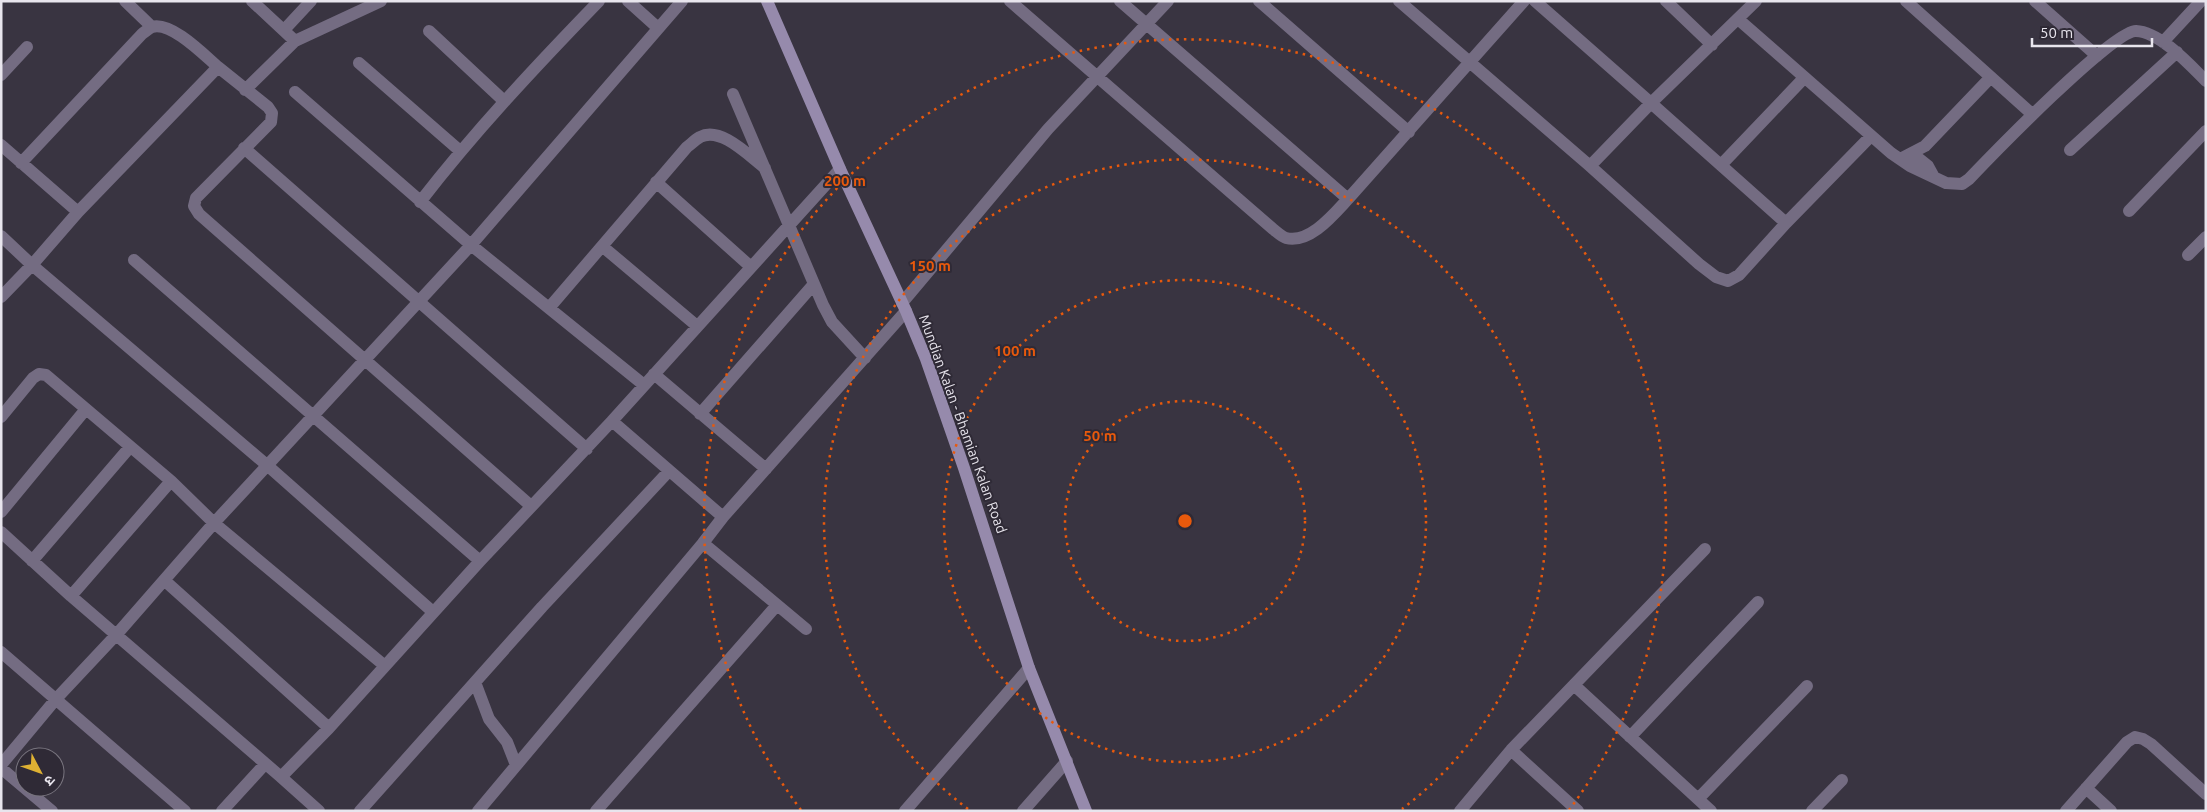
<svg xmlns="http://www.w3.org/2000/svg" width="2207" height="812" viewBox="0 0 2207 812" font-family="Ubuntu,'Noto Sans Devanagari',sans-serif">
<style>
.lines{fill:none;stroke-linecap:round;stroke-linejoin:round}
.street{stroke:#746c82;stroke-width:12}
.secondary{stroke:#968aac;stroke-width:12}
.ring{fill:none;stroke:#e8590c;stroke-width:2.5;stroke-dasharray:2.5 5}
.labels{text-anchor:middle;stroke-width:4;stroke-linejoin:round;paint-order:stroke}
.street-label{font-size:14px;fill:#e8e5ed;stroke:#2f2a36}
.centre{fill:#e8590c;stroke:#2f2a36;stroke-width:2.5}
.ring-label{font-size:15px;text-anchor:middle;font-weight:bold;fill:#e8590c;stroke:#2f2a36;stroke-width:4;stroke-linejoin:round;paint-order:stroke}
</style>
<rect width="100%" height="100%" fill="#393441"/>
<g class="lines">
<path class="street" d="M125,1L152,27
M252,1L295,41
M628,1L658,28
M1010,1L1273,229C1277,232 1282,237 1286,238C1310,244 1334,214 1348,199
M1120,1L1348,199L1524,1
M1259,1L1409,132
M1399,1L1590,166L1651,103L1786,223
M1535,1L1651,103L1756,1
M1666,1L1712,45
M1906,1L2032,114
M2035,1L2097,56
M1738,19L1891,153L1910,166L1946,183L1962,184L1969,179C1991,156 2113,30 2136,31C2160,32 2189,64 2206,81
M284,30L311,1
M429,31L504,101
M2163,42L2201,1
M359,63L459,150
M1,75L27,47
M245,90L295,41L381,1
M295,92L471,245L644,385
M733,94L823,305L832,322L865,358
M1,145L78,212
M244,148L587,449
M2070,150L2177,52
M1913,154L1928,166L1934,177
M1900,159L1925,146L1991,77
M21,163L142,34C145,32 148,29 152,27C171,21 204,55 218,67
M1721,165L1804,78
M1590,166L1699,264L1716,277L1728,281L1739,275L1786,223L1870,137
M656,182L751,267
M420,202C475,131 536,66 599,1
M2129,211L2206,131
M1,236L32,265L268,466L433,612
M602,246L697,326
M2188,255L2206,237
M134,260L480,561
M1,297L32,265L78,212L218,67L268,107L272,113L271,122L196,198L194,206L199,214L531,506
M902,303L1048,129L1168,1
M549,308L687,147C691,144 695,140 700,137C721,126 749,156 765,168
M654,374L766,469
M700,414L814,284
M1,417L33,378L39,374L46,375L171,481L214,523L385,666
M612,421L840,169
M1,512L86,409
M723,517L703,543L806,629
M1,532L71,596L281,777
M32,561L130,447
M164,580L329,728
M71,596L171,481
M1,652L185,811
M475,682L489,719L507,742L516,765
M1574,685L1711,811
M1630,737L1758,602
M1511,750L1578,811
M1,765L56,699L117,634L214,523L471,245L682,1
M1,768L52,811
M2086,788L2111,811
M1698,799L1807,686
M222,811L265,764
M319,811L281,777L329,728L480,561L612,421L723,517L906,311
M360,811L542,607L669,471
M478,811L703,543
M596,811L777,605
M905,811L1029,668
M1023,811L1067,761
M1460,811L1511,750L1705,549
M1812,811L1842,780
M2066,811L2127,742L2135,737L2143,739L2151,744L2206,794"/>
<path class="secondary" d="M767,1L840,169L906,311L926,359L964,468L1029,668L1086,811"/>
</g>
<g class="ring">
<circle cx="1185" cy="521" r="120"/>
<circle cx="1185" cy="521" r="241"/>
<path d="M968 809A361 361 0 1 1 1402 809"/>
<path d="M801 810A481 481 0 1 1 1569 810"/>
</g>
<g class="labels">
<g class="street-label">
<text transform="translate(963 424) rotate(70)" y="5">Mundian Kalan - Bhamian Kalan Road</text>
</g>
</g>
<circle cx="1185" cy="521" r="8" class="centre"/>
<g class="ring-label">
<text x="845" y="186">200 m</text>
<text x="930" y="271">150 m</text>
<text x="1015" y="356">100 m</text>
<text x="1100" y="441">50 m</text>
</g>
<rect width="2207" height="812" fill="none" stroke="#e8e5ed" stroke-width="5"/>
<g transform="translate(40 772) rotate(131)"><circle r="24" fill="#2f2a36" stroke="#79757f"/>
<path d="M0-4L9 19L0 12L-9 19Z" fill="#deb133"/>
<text y="-8" font-size="14" font-weight="bold" text-anchor="middle" fill="#e8e5ed">उ</text>
</g>
<path d="M2032 38v8h120v-8" fill="none" stroke="#e8e5ed" stroke-width="2.5"/>
<text x="2040" y="38" font-size="15" fill="#e8e5ed" stroke="#2f2a36" stroke-width="4" paint-order="stroke">50 m</text>
</svg>
